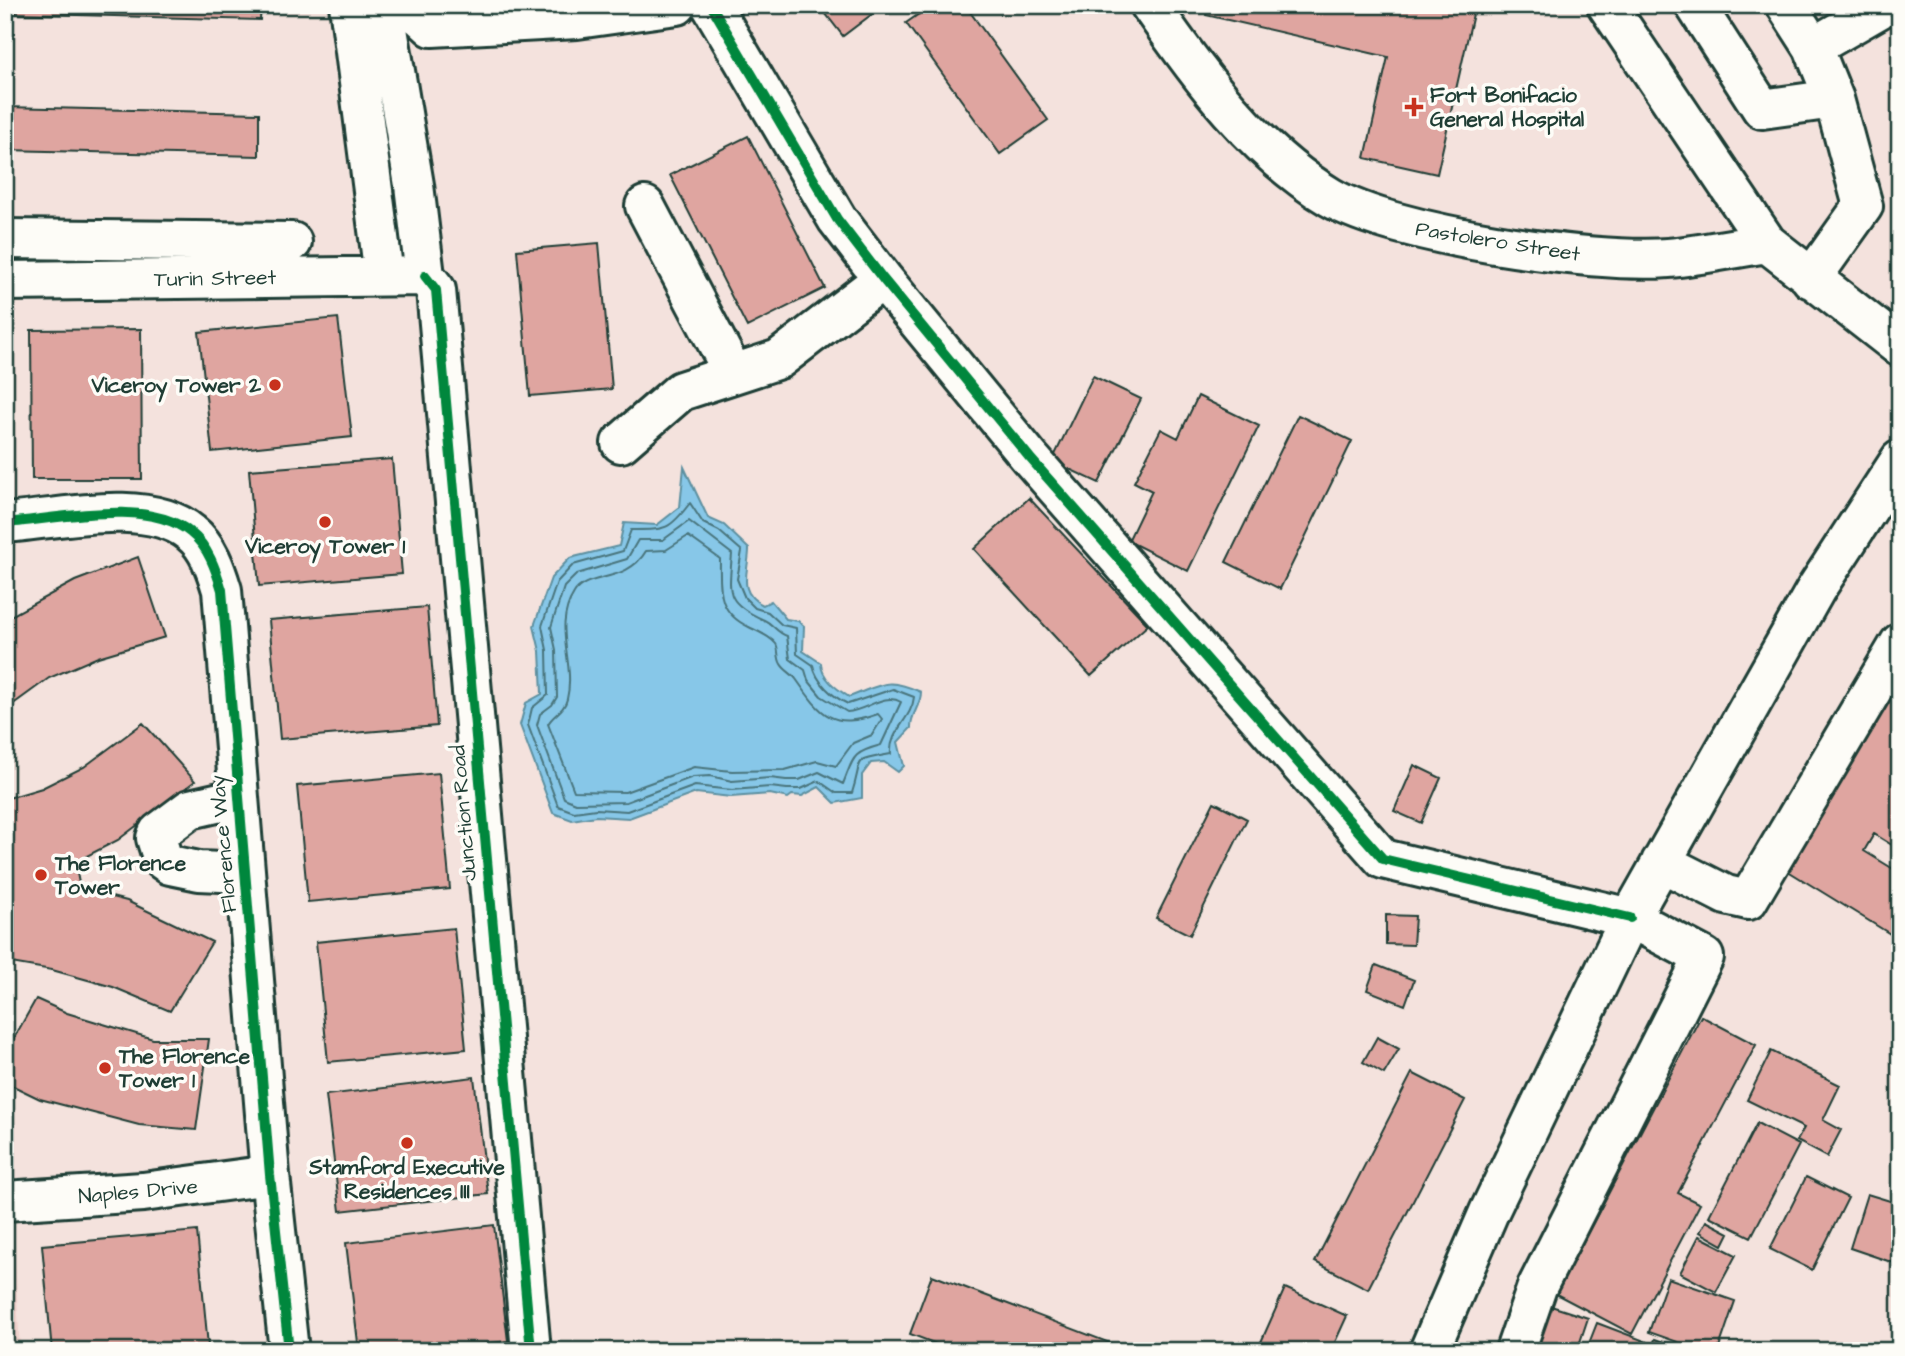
<svg xmlns="http://www.w3.org/2000/svg" width="1905" height="1356" viewBox="0 0 1905 1356" font-family="'Architects Daughter',sans-serif">
<style>
.built{fill:#eed0cb}
.water{fill:#87c7e8;stroke:#5d90a0;stroke-width:2}
.lines{fill:none;stroke-linecap:round;stroke-linejoin:round}
.shore{stroke:#49747c;stroke-width:2}
.building{fill:#dfa5a0;stroke:#1f3d34;stroke-width:2}
.minor-casing{stroke:#1f3d34;stroke-width:44}
.minor{stroke:#fdfcf7;stroke-width:38}
.cycleway-casing{stroke:#fdfcf7;stroke-width:15}
.cycleway{stroke:#00873e;stroke-width:10}
.poi-dot{fill:#c8321e;stroke:#fdfcf7;stroke-width:2.5}
.labels{text-anchor:middle;stroke-width:7;stroke-linejoin:round;paint-order:stroke}
.poi-label{font-size:21px;font-weight:bold;fill:#1f3d34;stroke:#fdfcf7;text-anchor:start}
.street-label{font-size:21px;fill:#1f3d34;stroke:#fdfcf7}
</style>
<rect width="100%" height="100%" fill="#f4e2dd"/>
<filter id="ink" filterUnits="userSpaceOnUse"><feTurbulence type="fractalNoise" baseFrequency=".0143" numOctaves="2"/><feDisplacementMap in="SourceGraphic" scale="14" xChannelSelector="R" yChannelSelector="G"/><feConvolveMatrix kernelMatrix="1 2 1 2 8 2 1 2 1" color-interpolation-filters="sRGB"/></filter>
<g filter="url(#ink)">
<path class="built" d="M14,1240L20,1351H5V1241Z"/>
<path class="water" d="M684,467L708,518L724,525L749,549C749,571 736,592 763,605L771,601L786,619L798,621L804,626L803,651L821,663C821,678 837,689 849,697C882,685 886,676 921,692C921,706 910,715 911,728L898,742L904,766L898,772L884,762L871,763L862,775V798L835,803L819,787L802,796L792,795L788,798L770,794L731,797L696,793L629,818L596,816L572,820L553,813L520,725L526,703L542,694L540,651L534,626L551,578L570,558L619,546L624,523L657,525L680,507Z"/>
<g class="lines">
<path class="shore" d="M690,503L703,523L719,531L742,551L737,579L745,598L755,608L768,612L782,625L796,628L797,654L813,665C816,682 833,697 848,704L893,689L914,697C912,719 889,731 891,754C850,762 864,756 852,793H836L819,781L801,789H787L770,787L732,790L695,786L627,811L596,809L574,812L558,806L528,725L532,708L548,695L547,650L542,626L557,582L573,565L623,551L631,530C665,530 669,531 690,503Z
M689,521L732,554C729,593 724,602 764,620C773,624 777,633 787,636L790,659L805,670L808,680L821,696L847,712C866,711 884,692 901,702L881,745C851,753 854,757 843,784L819,772L799,780H786L770,778L732,781L710,776L693,777L626,802L576,803L564,798L537,725L540,714L552,705L557,697L556,650L551,627L564,587L577,574L627,559L638,540H663Z
M688,536L720,559C720,587 716,612 749,627C757,631 770,636 776,644C779,648 777,658 781,664C785,671 792,673 796,679C822,716 832,730 878,714L882,719L872,735L853,743L836,766L817,761L785,770L732,771L694,767L625,792L574,791L548,724C553,714 564,712 567,699C576,662 552,628 574,593C586,572 627,584 646,551L666,550Z"/>
</g>
<path class="building" d="M5,5H261L260,20L5,13Z
M819,5H884L843,36Z
M932,5H965L1048,120L1000,154L906,23Z
M1208,5H1475L1437,174L1365,158L1388,57L1206,15Z
M5,107L259,113V156L5,150Z
M748,136L825,288L747,327L670,175Z
M599,243L612,389L530,396L517,250Z
M338,318L352,437L212,452L199,332Z
M141,329L142,479H32L31,330Z
M1093,376L1141,399L1099,483L1052,461Z
M1198,396L1259,426L1188,571L1128,541L1152,491L1134,482L1161,429L1178,438Z
M1298,415L1352,441L1280,589L1226,562Z
M392,459L402,574L259,586L249,470Z
M1029,498L1148,625L1091,676L974,549Z
M138,557L165,637L98,657L49,678L5,710V619L75,581Z
M427,607L437,726L280,739L269,620Z
M1900,673V850L1874,834L1864,851L1900,873V940L1780,866Z
M143,723L195,781L118,840L75,862L80,889L127,901L212,942L170,1011L113,987L52,970L5,962V799L42,788L84,767Z
M1414,765L1441,778L1421,823L1394,811Z
M439,773L450,889L308,902L297,786Z
M1214,802L1247,819L1190,935L1156,918Z
M1386,915L1415,916L1413,945L1386,944Z
M454,928L466,1049L328,1062L316,942Z
M1376,965L1414,980L1405,1005L1367,990Z
M36,999L67,1013L153,1039H209L196,1130L139,1125L40,1099L5,1082V1054Z
M1701,1016L1756,1045L1678,1193L1700,1204L1632,1334L1556,1294Z
M1377,1037L1399,1049L1384,1074L1363,1062Z
M1771,1051L1840,1085L1823,1120L1841,1130L1827,1157L1797,1141L1804,1128L1747,1100Z
M1412,1073L1465,1100L1368,1289L1315,1262Z
M474,1077L488,1194L340,1211L326,1095Z
M1757,1123L1799,1145L1751,1237L1709,1216Z
M1806,1177L1848,1198L1812,1270L1770,1249Z
M1867,1194L1900,1204V1265L1850,1248Z
M1706,1221L1729,1233L1723,1245L1700,1232Z
M494,1225L508,1341L426,1351H359L346,1243Z
M197,1231L208,1346L160,1351H52L42,1245Z
M1699,1236L1736,1255L1716,1292L1680,1273Z
M932,1275L1110,1343L1107,1351H955L910,1334Z
M1668,1278L1735,1301L1718,1351H1703L1649,1332Z
M1285,1288L1347,1316L1331,1351H1257Z
M1551,1306L1588,1318L1577,1351H1536Z
M1597,1323L1650,1343L1647,1351H1586Z
M1655,1339L1690,1351H1651Z"/>
<g class="lines">
<g class="minor-casing">
<path id="minor" d="M349,5L384,276
M384,5L414,185L425,276
M408,5L432,27L577,19L677,5
M711,5L837,219L883,279L1030,458L1383,859L1630,918L1704,957L1537,1287L1515,1351
M1150,5C1199,76 1255,152 1330,197C1394,235 1593,264 1668,258C1701,255 1734,248 1767,243L1900,347
M1607,5L1767,243
M1695,5L1762,109L1834,99
M1786,5L1813,47L1834,99L1863,206L1811,279
M1813,47L1886,5
M645,206L733,373
M5,239L292,242
M425,276L436,290L531,1351
M5,281L425,276
M621,443L681,391L779,359L883,279
M5,523C58,519 148,497 191,533C208,546 216,570 222,590L270,1175L289,1351
M238,798L190,809L158,833L156,838L163,860L170,865L199,871L244,873
M1661,862L1726,895L1748,900L1900,643
M5,1201L143,1192L270,1175
M1429,1351L1489,1212L1630,918L1816,589L1900,460"/>
</g>
<use href="#minor" class="minor"/>
<g class="cycleway-casing">
<path id="cycleway" d="M711,5L837,219L883,279L1030,458L1383,859L1630,918
M425,276L436,290L531,1351
M5,523C58,519 148,497 191,533C208,546 216,570 222,590L270,1175L289,1351"/>
</g>
<use href="#cycleway" class="cycleway"/>
</g>
</g>
<g class="poi-dot">
<path d="M1410.5 96.5h7v7h7v7h-7v7h-7v-7h-7v-7h7z"/>
<circle cx="275" cy="385" r="7"/>
<circle cx="325" cy="522" r="7"/>
<circle cx="41" cy="875" r="7"/>
<circle cx="105" cy="1068" r="7"/>
<circle cx="407" cy="1143" r="7"/>
</g>
<g class="labels">
<g class="poi-label">
<text x="1430" y="102">Fort Bonifacio<tspan x="1430" dy="24">General Hospital</tspan></text>
<text x="261" y="392" text-anchor="end">Viceroy Tower 2</text>
<text x="325" y="553" text-anchor="middle">Viceroy Tower 1</text>
<text x="55" y="870">The Florence<tspan x="55" dy="24">Tower</tspan></text>
<text x="119" y="1063">The Florence<tspan x="119" dy="24">Tower 1</tspan></text>
<text x="407" y="1174" text-anchor="middle">Stamford Executive<tspan x="407" dy="24">Residences III</tspan></text>
</g>
<g class="street-label">
<text transform="translate(1498 241) rotate(9)" y="7">Pastolero Street</text>
<text transform="translate(215 278) rotate(-1)" y="7">Turin Street</text>
<text transform="translate(463 813) rotate(-95)" y="7">Junction Road</text>
<text transform="translate(223 844) rotate(-95)" y="7">Florence Way</text>
<text transform="translate(138 1191) rotate(-5)" y="7">Naples Drive</text>
</g>
</g>
<rect width="1905" height="1356" fill="none" stroke="#fdfcf7" stroke-width="28"/>
<rect x="14" y="14" width="1877" height="1328" fill="none" stroke="#1f3d34" stroke-width="2.5" filter="url(#ink)"/>
</svg>
